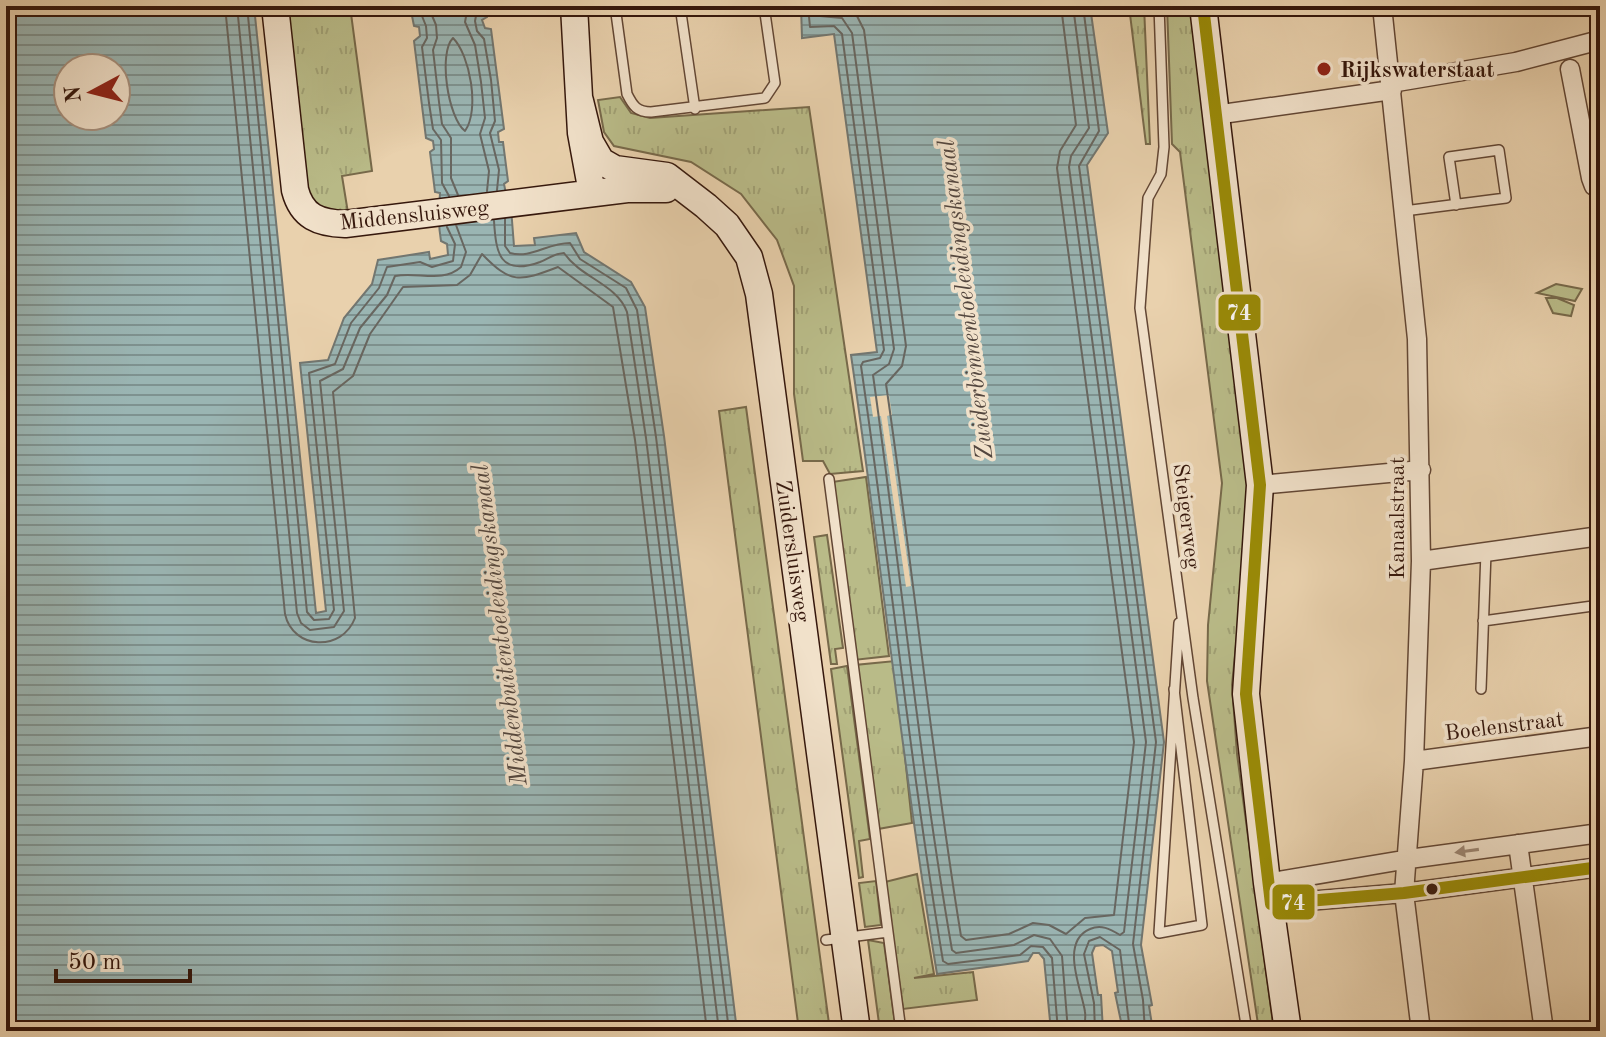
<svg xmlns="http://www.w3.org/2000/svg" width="1606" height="1037" viewBox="0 0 1606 1037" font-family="'Old Standard TT',serif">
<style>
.grass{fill:url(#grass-tufts);stroke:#77694a;stroke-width:2}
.garden{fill:#b9bb88;stroke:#77694a;stroke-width:2}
.water{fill:url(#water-rules);stroke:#727670;stroke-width:2;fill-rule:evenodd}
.pier{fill:#e9d1ad}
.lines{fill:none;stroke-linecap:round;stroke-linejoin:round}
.shore{stroke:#686660;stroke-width:2}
.lane-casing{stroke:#624634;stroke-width:12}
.street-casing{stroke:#624634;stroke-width:21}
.secondary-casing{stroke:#35170c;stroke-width:29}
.lane{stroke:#f1e1ca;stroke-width:9}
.street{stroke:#f1e1ca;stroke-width:18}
.secondary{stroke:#f1e1ca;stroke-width:26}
.bus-1-casing{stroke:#f1e1ca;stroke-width:18}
.bus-1{stroke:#9a8b06;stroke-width:12}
.oneway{fill:#9c8674}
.poi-dot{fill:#8f2418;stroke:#f1e1ca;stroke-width:3}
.bus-dot{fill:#35170c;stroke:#f1e1ca;stroke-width:3}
.labels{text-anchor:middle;stroke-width:7;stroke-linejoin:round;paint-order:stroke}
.poi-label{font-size:22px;font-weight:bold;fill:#35170c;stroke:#f1e1ca;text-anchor:start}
.street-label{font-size:22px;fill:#35170c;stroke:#f1e1ca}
.water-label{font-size:24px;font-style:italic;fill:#53463e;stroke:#f1e1ca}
.line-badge{stroke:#f1e1ca;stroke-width:3}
.badge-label{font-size:22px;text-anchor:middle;font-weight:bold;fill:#fff}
</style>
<defs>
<pattern id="grass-tufts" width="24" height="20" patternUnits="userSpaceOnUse" patternTransform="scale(2)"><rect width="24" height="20" fill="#b9bb88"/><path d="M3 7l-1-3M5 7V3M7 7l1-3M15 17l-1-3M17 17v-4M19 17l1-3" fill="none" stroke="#a0a074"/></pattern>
<pattern id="water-rules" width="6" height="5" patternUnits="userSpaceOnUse" patternTransform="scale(2)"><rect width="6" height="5" fill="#9ab5b3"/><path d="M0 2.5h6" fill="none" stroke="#7e9290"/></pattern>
</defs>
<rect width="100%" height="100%" fill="#e9d1ad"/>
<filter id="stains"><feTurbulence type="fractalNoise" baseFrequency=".0025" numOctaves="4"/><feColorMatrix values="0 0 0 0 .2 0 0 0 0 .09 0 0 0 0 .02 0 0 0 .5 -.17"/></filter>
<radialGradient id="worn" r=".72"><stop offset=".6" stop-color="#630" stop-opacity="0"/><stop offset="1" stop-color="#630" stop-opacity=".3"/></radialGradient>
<path class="grass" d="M283,6H350L372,171L342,176L348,213L322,211L309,199L298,150Z
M1129,6H1144L1150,144H1146Z
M1167,6H1192L1250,505L1232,685L1237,754L1274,1031H1259L1207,681L1208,625L1222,483L1180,152L1172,144Z
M620,97L631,113L650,118L809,107L863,471L830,474L823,461H803L794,394V286L777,240L741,194L691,162L614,146L604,132L598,100Z
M746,407L830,1031H799L719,411Z
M866,477L889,656L854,660L832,482Z
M827,535L843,648L835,649L837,664H831L814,537Z
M895,661L912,823L878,829L855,665Z
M847,666L870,839L859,841L863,877L859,878L831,669Z
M917,874L934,974L914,978L973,972L977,1000L903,1009L885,882Z
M876,881L881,925L865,927L859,883Z
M868,940L884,943L896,1031H880Z"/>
<path class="garden" d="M1556,284L1582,289L1575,301L1537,293Z
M1557,298L1574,305L1571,316L1553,313L1546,298Z"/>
<path class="water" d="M6,6H254L316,613L326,611L300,363L328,360L344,318L372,284L378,260L429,252L430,259L448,255L447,244L441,241C438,224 439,210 440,193L435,192L430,152L434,149L433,141L426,138L414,41L420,36L419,27L414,26L410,6H486L487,17L482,20L485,28L491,29L504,129L498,132L499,142H503L508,181L504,184L506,194L510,195L514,246L535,245L534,238L576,233L584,252L631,282L645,307L664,436L737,1031H6ZM68,68H116V116H68Z
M801,6H1090L1108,133L1087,165L1164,742L1141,945L1152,1005L1149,1006L1153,1031H1123L1115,993L1118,992L1112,951L1103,945L1095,946L1092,953L1098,995H1101L1103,1031H1051L1044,959L1039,953H1033L1028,961L937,974C903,768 881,561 851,355L877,352L834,34L802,38Z"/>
<path class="pier" d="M889,395L892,415L887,416L911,586L906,587L881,416L873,417L870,397Z"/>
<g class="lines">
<path class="shore" d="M225,6L285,614C293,650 342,652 355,618L333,392L353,376L370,334L403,287L457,285L470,275L482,254C511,284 519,282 558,267L613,307L635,440L707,1031
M237,6L297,613L301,623L310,630L334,627L344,611L320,381L343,369L360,328L387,295L395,276C417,271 442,284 461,267L466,252L456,225
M247,6L307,612L314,620L329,619L334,610L309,373L335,364L351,323L379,288L387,267L420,262L432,267L453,261L455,244L447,227
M418,6L426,26L427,38L422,47L429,103L433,129L441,140L442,183L449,196
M428,6L436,25L437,38L433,50L439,102L442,124L451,138V178L458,195
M468,6L465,22L475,45L481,82L485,118L480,134L489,171L487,191
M478,6L475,21L477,31L484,39L491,80L495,121L490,133L499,170L497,190
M808,6L810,27L834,26L842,34L884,350L880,358L863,362L861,366C890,564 910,764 943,961L948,964L1020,955L1031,946L1043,947L1052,958L1058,1031
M818,6L820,16L842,18L852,33L894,349L889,364L873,375C900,567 919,759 952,950L956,953L1014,945L1034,935L1050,939L1062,956L1068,1031
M844,6L857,16L864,30L906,346L902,366L886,384C913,568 931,753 961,936L966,940L1009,934L1033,923L1049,925L1066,934L1085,918L1114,915L1134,742L1057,168L1060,151L1076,125L1061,6
M1073,6L1089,128L1071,156L1069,167L1146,742L1124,932L1120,935C1110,929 1101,924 1090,929C1059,942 1082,990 1085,1012C1086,1018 1084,1024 1085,1031
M1083,6L1099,131L1079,166L1156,742L1133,944L1143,1000L1145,1031
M453,38C470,55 480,110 465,131C448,118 438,53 453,38Z
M505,219V246L510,253C531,259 547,243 570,243L580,259L626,288L637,310L656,437L729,1031
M494,221C496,252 499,277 540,262C550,258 552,254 564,253C581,278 617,284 627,312L646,438L719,1031
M1095,1031L1094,1003L1084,954L1089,941L1100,937L1120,950L1130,1031"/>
<g class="lane-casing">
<path id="lane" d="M615,6L627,94C633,106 637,112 651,112L765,98L775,83L764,6
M680,6L695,109
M1159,6L1164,147L1161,174L1148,198L1140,308L1193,698L1247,1031
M1404,211L1506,198L1499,150L1449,157L1456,205
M1483,621L1600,605
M1174,689L1202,925L1159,933L1179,623
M1481,689L1486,552
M888,932L901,1031
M826,940L888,932L829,479"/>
</g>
<g class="street-casing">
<path id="street" d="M1382,6L1417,339L1421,561L1414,761L1404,893L1421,1031
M1570,69L1591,178L1594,186L1600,185
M1391,83L1516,62L1600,40
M1215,115L1392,90
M1260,485L1421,470
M1421,561L1600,536
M1414,761L1600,736
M1518,844L1544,1031
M1267,883L1409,859L1600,833
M1271,904L1404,893L1600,867"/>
</g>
<g class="secondary-casing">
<path id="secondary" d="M275,6L295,190C302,217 319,223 345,224L627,189H666
M574,6L581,133L592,193
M1203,6L1260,485L1246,694L1267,883L1288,1031
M580,101L590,142L601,161L615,169L667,176L706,206L727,225L749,257L759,294L857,1031"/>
</g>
<use href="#lane" class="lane"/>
<use href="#street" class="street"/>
<use href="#secondary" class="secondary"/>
<g class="bus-1-casing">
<path id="bus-1" d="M1203,6L1260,485L1246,694L1271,904L1404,893L1600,867"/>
</g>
<use href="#bus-1" class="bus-1"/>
</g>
<defs><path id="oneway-solid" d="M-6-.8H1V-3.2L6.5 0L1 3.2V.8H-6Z" transform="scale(2)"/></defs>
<use class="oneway" href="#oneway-solid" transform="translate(1467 851) rotate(172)"/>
<circle class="poi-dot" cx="1324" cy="69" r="8"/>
<circle class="bus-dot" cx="1432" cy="889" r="7"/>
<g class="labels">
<g class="poi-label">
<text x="1340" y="77">Rijkswaterstaat</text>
</g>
<g class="street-label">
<text transform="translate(414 214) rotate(-6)" y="8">Middensluisweg</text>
<text transform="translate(1188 516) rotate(83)" y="8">Steigerweg</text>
<text transform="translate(1396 518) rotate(-90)" y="8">Kanaalstraat</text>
<text transform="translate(794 551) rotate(82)" y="8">Zuidersluisweg</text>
<text transform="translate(1504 725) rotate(-7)" y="8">Boelenstraat</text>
</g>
<g class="water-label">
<text transform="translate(965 300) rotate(-97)" y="8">Zuiderbinnentoeleidingskanaal</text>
<text transform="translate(499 625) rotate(-97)" y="8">Middenbuitentoeleidingskanaal</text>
</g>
</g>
<g class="line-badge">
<rect x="1217" y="293" width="45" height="39" rx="8" fill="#9a8b06"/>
<rect x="1271" y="883" width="45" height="38" rx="8" fill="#9a8b06"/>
</g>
<g class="badge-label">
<text x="1239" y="320">74</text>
<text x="1293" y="910">74</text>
</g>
<rect width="1606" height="1037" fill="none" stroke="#e9d1ad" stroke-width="32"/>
<rect x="8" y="8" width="1590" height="1021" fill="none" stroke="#35170c" stroke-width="4"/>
<rect x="16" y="16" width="1574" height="1005" fill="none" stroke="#35170c" stroke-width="2"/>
<g transform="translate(92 92) rotate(263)"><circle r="38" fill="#f1e1ca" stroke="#a6907e" stroke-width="2"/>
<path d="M0-6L14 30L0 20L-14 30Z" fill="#8f2418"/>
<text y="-12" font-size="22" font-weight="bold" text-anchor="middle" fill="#35170c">N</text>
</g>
<path d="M56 969v12h134v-12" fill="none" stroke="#35170c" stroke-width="4"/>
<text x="68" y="969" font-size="24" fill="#35170c" stroke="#f1e1ca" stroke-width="6" paint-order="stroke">50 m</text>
<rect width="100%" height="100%" filter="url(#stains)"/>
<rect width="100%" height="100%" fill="url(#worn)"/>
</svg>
